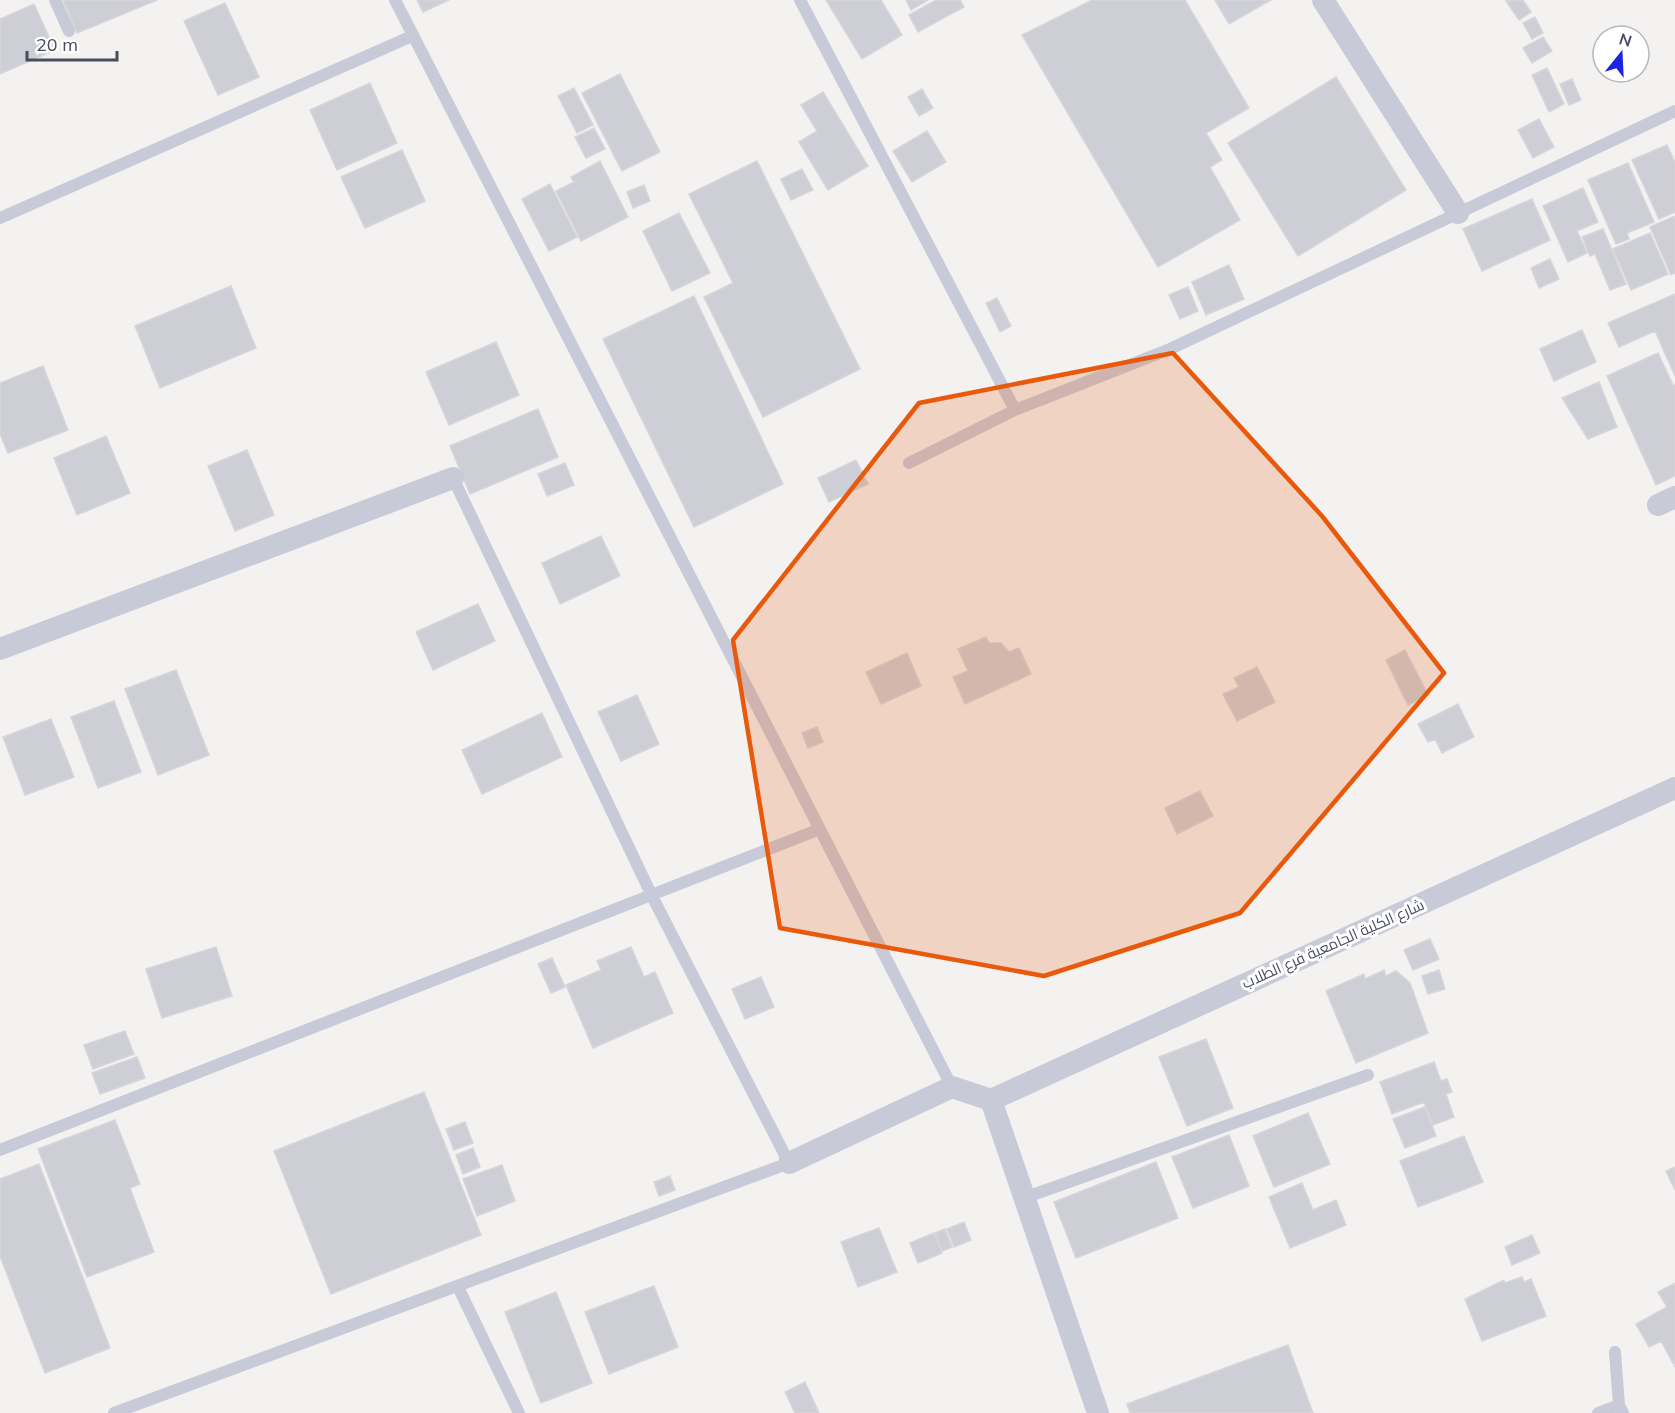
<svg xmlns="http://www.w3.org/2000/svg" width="1675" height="1413" viewBox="0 0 1675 1413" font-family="Mulish,Cairo,sans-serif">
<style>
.building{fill:#cecfd6;stroke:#d6d5dc;stroke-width:1.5}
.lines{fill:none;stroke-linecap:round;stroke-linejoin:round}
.lane{stroke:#c8cad8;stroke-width:12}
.street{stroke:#c8cad8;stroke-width:22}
.marked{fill:#e8590c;fill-opacity:0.2;stroke:#e8590c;stroke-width:4.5;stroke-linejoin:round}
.labels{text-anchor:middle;stroke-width:6;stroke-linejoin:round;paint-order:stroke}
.street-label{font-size:15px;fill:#494c5f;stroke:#fff}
</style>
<rect width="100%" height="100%" fill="#f3f2f1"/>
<path class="building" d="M63,0H157L77,33Z
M417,0H449L423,12Z
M826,0H881L902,35L862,59Z
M906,0H928L911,10Z
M936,0H960L964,7L918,32L909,15Z
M1092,0H1185L1249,108L1206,133L1222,160L1210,167L1240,220L1158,267L1022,35Z
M1215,0H1271L1229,24Z
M1523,0L1531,12L1519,20L1506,1Z
M225,3L259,77L218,95L184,21Z
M34,4L55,50L0,74V19Z
M1535,17L1543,33L1532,39L1523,23Z
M1543,37L1552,51L1532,63L1523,48Z
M1547,68L1564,104L1549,112L1532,75Z
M620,74L660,152L622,171L582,93Z
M1336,77L1406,190L1298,256L1228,143Z
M1572,79L1581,100L1569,105L1560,84Z
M370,83L397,143L337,170L310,110Z
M574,88L593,125L577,133L558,96Z
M922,89L933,108L919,116L908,97Z
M823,92L868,166L828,190L799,142L817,131L801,105Z
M1539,119L1554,147L1533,158L1518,130Z
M594,128L605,149L586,158L575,137Z
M927,131L946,162L912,182L893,151Z
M1667,145L1675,162V212L1659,219L1632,160Z
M402,150L425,201L365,228L341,177Z
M600,161L628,217L581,241L556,191L574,182L571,177Z
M757,161L860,369L763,417L704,297L733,283L689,194Z
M1628,163L1654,222L1627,233L1629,239L1616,244L1588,180Z
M802,169L813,190L791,200L781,179Z
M550,184L577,237L549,251L522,199Z
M644,185L650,201L633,208L627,192Z
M1583,188L1598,222L1577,231L1587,253L1568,262L1543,206Z
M1532,199L1550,240L1482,271L1463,229Z
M679,213L710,273L672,291L643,231Z
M1675,216V273L1671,275L1650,227Z
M1603,229L1626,284L1610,290L1595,254L1590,256L1582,237Z
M1650,233L1668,274L1631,290L1613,249Z
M1550,259L1559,279L1539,288L1531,268Z
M1229,265L1244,299L1206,315L1192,282Z
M231,286L256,348L160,388L135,326Z
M1188,287L1198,311L1180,319L1169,295Z
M1675,294V376L1655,331L1619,347L1608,323Z
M694,296L783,484L694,527L603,339Z
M997,298L1011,326L1000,332L986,303Z
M1582,330L1596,362L1554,381L1540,349Z
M496,342L519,395L449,425L426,372Z
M1658,353L1673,385H1675V476L1656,485L1607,376Z
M43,366L68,430L8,453L0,434V383Z
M1599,382L1617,427L1588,439L1562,398Z
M538,409L558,457L470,494L450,446Z
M106,436L130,493L77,515L54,458Z
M247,450L274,515L235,531L208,466Z
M856,460L868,484L829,502L818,478Z
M565,463L574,485L547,496L538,474Z
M601,536L620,576L560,604L542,563Z
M478,604L495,641L433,670L416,632Z
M986,637L989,643H1001L1009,652L1019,648L1031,674L965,704L953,677L968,671L958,649Z
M1405,650L1428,695L1408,705L1386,660Z
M907,653L921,686L881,704L866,672Z
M1257,667L1275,702L1237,721L1223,694L1239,687L1234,678Z
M176,670L209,755L158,775L125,689Z
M637,695L659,744L621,761L598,712Z
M114,701L141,772L98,788L71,717Z
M1458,704L1474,737L1442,753L1435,739L1428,742L1418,724Z
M542,713L562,757L482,794L462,750Z
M51,719L74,777L25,795L3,737Z
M817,727L823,742L808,748L802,733Z
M1200,791L1213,816L1177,834L1165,808Z
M1430,939L1439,959L1413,970L1404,950Z
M216,947L232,996L162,1018L146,969Z
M631,947L644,977L655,972L673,1013L593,1048L566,985L601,970L597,961Z
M552,958L565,987L551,993L538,964Z
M1384,970L1386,976L1396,971L1410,983L1428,1033L1356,1063L1326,991L1364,974L1365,979Z
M1439,970L1445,989L1428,994L1422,976Z
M761,977L774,1007L745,1019L732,989Z
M125,1031L134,1054L93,1069L84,1045Z
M1206,1039L1233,1108L1187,1126L1159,1057Z
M137,1057L145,1078L100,1094L92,1073Z
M1434,1062L1441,1081L1447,1079L1452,1092L1446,1094L1454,1117L1433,1125L1424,1102L1392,1114L1380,1082Z
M424,1092L481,1235L331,1294L274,1151Z
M1425,1107L1436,1136L1405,1148L1393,1119Z
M1308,1113L1330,1164L1274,1187L1253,1136Z
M115,1120L140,1184L130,1188L154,1252L87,1277L38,1149Z
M465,1122L473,1143L454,1150L446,1129Z
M1229,1135L1249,1186L1193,1208L1172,1157Z
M1464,1136L1483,1182L1418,1207L1400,1161Z
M473,1148L480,1167L463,1174L456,1155Z
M1156,1162L1178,1218L1076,1258L1054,1202Z
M39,1164L110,1348L45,1373L0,1256V1179Z
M502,1165L515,1201L477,1216L463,1179Z
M1675,1167V1190L1666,1171Z
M670,1176L675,1190L659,1196L654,1182Z
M1302,1183L1313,1210L1336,1200L1346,1225L1290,1248L1269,1197Z
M964,1222L971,1240L954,1247L947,1229Z
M879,1228L897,1272L858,1287L841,1242Z
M945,1229L952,1247L942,1251L935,1233Z
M934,1233L942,1253L918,1263L910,1243Z
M1532,1235L1540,1253L1512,1265L1505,1247Z
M1522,1277L1524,1282L1531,1279L1546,1316L1482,1341L1465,1299L1504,1280L1505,1283Z
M1675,1283V1367L1661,1341L1649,1347L1636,1324L1667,1307L1658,1292Z
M654,1286L678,1347L609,1374L585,1312Z
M556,1292L592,1383L541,1403L505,1312Z
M1288,1345L1313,1413H1130L1127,1404Z
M805,1382L819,1413H795L785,1392Z"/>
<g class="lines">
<path class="lane" d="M55,0L69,31
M395,0L952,1087
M800,0L1015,410
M0,218L412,36
M909,463L1015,410L1170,349L1675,111
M0,1150L820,829
M1024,1198L1368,1075
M458,1287L519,1413
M1615,1352L1619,1405L1623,1413
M114,1413L789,1163L652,896L453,478
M1598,1413L1619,1405"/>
<path class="street" d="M1323,0L1458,213
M1658,505L1675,497
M0,649L453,478
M991,1100L1675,788
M789,1163L952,1087L991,1100L1098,1413"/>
</g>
<path class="marked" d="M1173,353L1322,516L1444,673L1240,913L1044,976L780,928L733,640L919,403Z"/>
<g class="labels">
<g class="street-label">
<text transform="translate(1333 944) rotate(-24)" y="5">شارع الكلية الجامعية فرع الطلاب</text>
</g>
</g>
<g transform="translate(1621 54) rotate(18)"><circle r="28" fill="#ffffff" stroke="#b6b7bf" stroke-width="1.5"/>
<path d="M0-4.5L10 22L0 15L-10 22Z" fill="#1c23e3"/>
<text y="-9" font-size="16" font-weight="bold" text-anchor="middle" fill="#494c5f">N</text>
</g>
<path d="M27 51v9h90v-9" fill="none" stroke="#494c5f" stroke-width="3"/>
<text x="36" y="51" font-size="18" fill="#494c5f" stroke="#ffffff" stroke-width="4.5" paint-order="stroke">20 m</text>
</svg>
